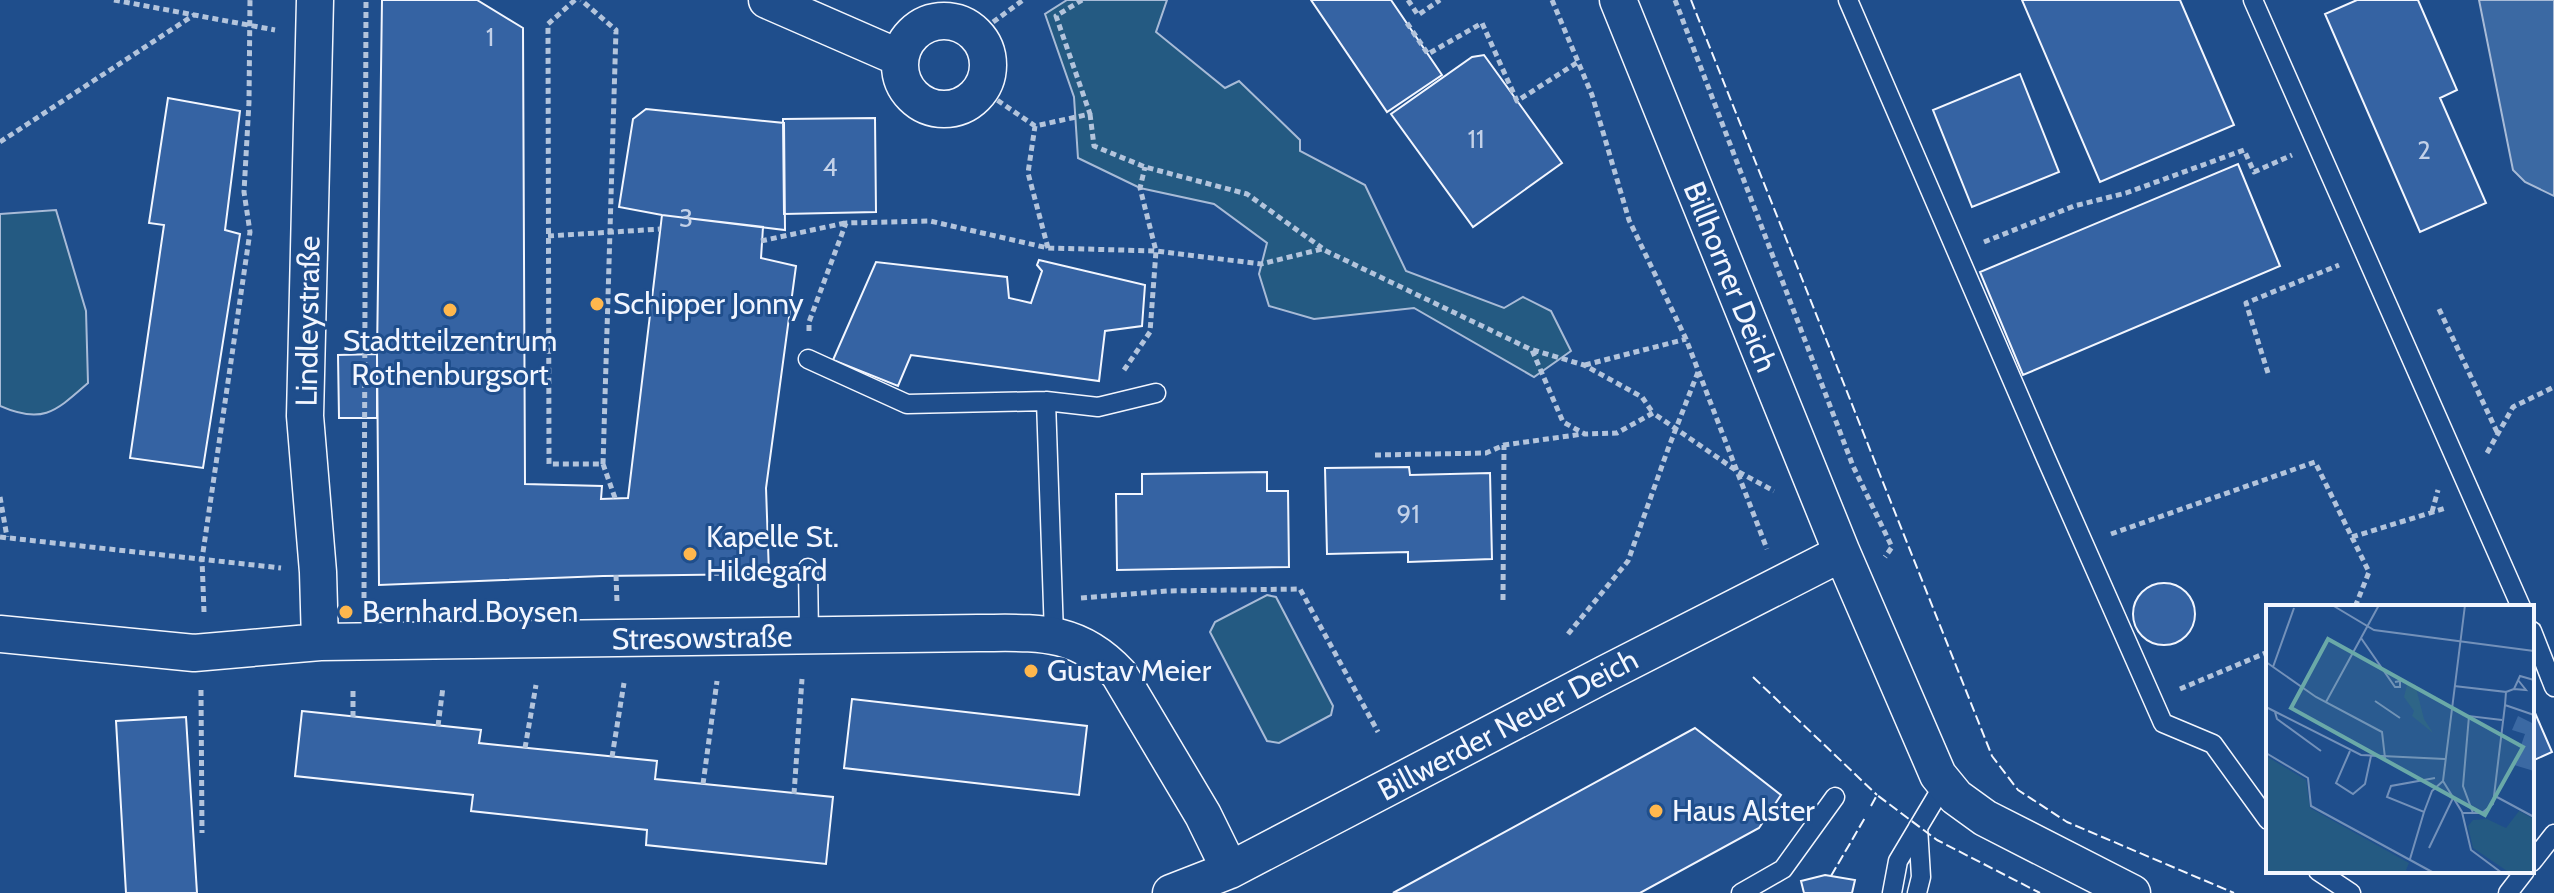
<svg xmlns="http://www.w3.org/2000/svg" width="2554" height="893" viewBox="0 0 2554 893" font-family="Cabin,sans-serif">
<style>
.green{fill:#245a82;stroke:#a8bbd7;stroke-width:2}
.water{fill:#3b69a3;stroke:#a8bbd7;stroke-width:2}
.building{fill:#3563a3;stroke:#f2f6ff;stroke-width:2}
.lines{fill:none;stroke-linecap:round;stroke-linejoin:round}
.service-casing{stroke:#f2f6ff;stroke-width:21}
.minor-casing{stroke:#f2f6ff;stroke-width:39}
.path{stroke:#b3c4dc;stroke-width:5;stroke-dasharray:6 4;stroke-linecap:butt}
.service{stroke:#1f4e8c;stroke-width:18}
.minor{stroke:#1f4e8c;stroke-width:36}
.fence{stroke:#f2f6ff;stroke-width:2;stroke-dasharray:10 4;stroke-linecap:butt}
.poi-dot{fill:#ffb74d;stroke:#1f4e8c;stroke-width:3}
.labels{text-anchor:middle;stroke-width:6;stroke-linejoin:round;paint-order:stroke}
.number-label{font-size:26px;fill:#c3d1e8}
.street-label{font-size:30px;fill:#f2f6ff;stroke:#1f4e8c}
.poi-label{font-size:30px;fill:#f2f6ff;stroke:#1f4e8c;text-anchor:start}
.inset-road{fill:none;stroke:#7391ba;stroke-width:2}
.view{fill:#6aa9a8;fill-opacity:0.15;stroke:#6aa9a8;stroke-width:4}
.inset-edge{fill:none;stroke:#f2f6ff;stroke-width:4}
</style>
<rect width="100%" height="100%" fill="#1f4e8c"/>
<path class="green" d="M1067,0H1167L1156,32L1225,88L1239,81L1300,140V151L1365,185L1406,271L1504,308L1523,297L1551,311L1571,351L1534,377L1414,308L1314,319L1269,306L1259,274L1267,243L1214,204L1140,188L1078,158L1074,97L1045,14Z
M56,210L86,311L88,383C56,411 43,425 0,406V214Z
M1267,595L1276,597L1333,706L1331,715L1279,743L1267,741L1210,632L1215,622Z"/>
<path class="water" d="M2479,0H2554V196L2525,182L2513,170Z"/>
<path class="building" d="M382,0H477L523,28L525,484L602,486L601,499L628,498L662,215L763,227L761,258L796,266L766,488L769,574L603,576L379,585L377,354Z
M1311,0H1391L1442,75L1387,112Z
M2022,0H2180L2234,125L2100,182Z
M2357,0H2418L2457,90L2440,98L2486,203L2420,232L2325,14Z
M1484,55L1562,163L1473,227L1391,114L1472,57Z
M2020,74L2059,172L1972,207L1933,110Z
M168,98L240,111L225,230L240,234L203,468L130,458L164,225L149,223Z
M646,109L784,123L785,230L662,215L619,207L633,119Z
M875,118L876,212L784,214L783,119Z
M2238,164L2280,266L2023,375L1980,272Z
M1039,260L1145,285L1142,326L1105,331L1099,381L911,355L898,386L833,360L876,262L1007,277L1009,298L1031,303L1042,271L1037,265Z
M377,354V418H339L338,355Z
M1409,467L1410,475L1490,473L1492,559L1408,562V552L1327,554L1325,468Z
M1267,472V491H1288L1289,567L1117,570L1116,494H1142V474Z
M2133 614a31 31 0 1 1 62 0a31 31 0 1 1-62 0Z
M852,699L1087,726L1079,795L844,768Z
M2532,706L2552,752L2532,761Z
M302,711L481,730L479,743L657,761L655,779L833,797L826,864L646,845L647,830L471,811L473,795L295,776Z
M186,717L197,893H126L116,721Z
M1695,728L1781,795L1759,828L1640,893H1393Z
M1825,875L1855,880L1852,893H1804L1801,881Z"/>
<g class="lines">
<g class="service-casing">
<path id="service" d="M1848,0L2045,456L2163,723L2213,744L2268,820
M2253,0L2521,607
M808,359L907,404L1046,401L1098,407L1156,393
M1046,401L1054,635
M808,568L809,636
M2532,631L2554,687
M2532,862L2554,834
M2318,871L2351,893
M1741,893L1783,869L1835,797
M1892,893L1898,861L1944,784
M1917,893L1921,877L1918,827
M2508,893L2525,871"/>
</g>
<g class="minor-casing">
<path id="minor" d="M315,0L305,416L318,572L320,642
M767,0L900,58
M1618,0L1842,553L1938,775L1956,797L1985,818L2132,893
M900 65a44 44 0 1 1 88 0a44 44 0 1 1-88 0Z
M0,634L194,653L320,642L978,633C1036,633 1076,628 1119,674L1203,815L1230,870
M1171,893L1230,870L1605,674L1842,553"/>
</g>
<path class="path" d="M114,0L275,30
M575,0L548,24L549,464H603L616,30L581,0
M1408,0L1418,15L1440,0
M1552,0L1592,95L1629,220L1686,339L1767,549
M1675,0L1853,466L1892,547L1885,557
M1407,23L1428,54L1482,23L1517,101L1578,62
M977,34L1023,0
M981,89L1035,126
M1090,114L1094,146L1145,167L1247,194L1322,248
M0,142L194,15
M548,236L660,229
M761,241L845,223
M1984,242L2074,206L2126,193L2244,150L2254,172L2292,155
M1048,248L1028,173L1035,126L1090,114L1056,16L1082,0
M2439,309L2498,434
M809,331V322L846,223L930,221L1048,248L1156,251L1261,264L1322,249L1532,350L1563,422L1585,434L1617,433L1653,413L1737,471L1774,491
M1533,350L1584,365L1642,397L1653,413
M1585,365L1686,339
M1124,370L1150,332L1156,251L1140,188L1145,167
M2268,373L2246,303L2339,265
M2487,453L2513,407L2554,387
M1375,455L1486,453L1504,445L1583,434
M603,464L615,498
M0,497L7,537
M2432,512L2438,490
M2111,534L2315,462L2369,572L2355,607
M0,537L281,568
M2352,537L2446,508
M616,575L617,602
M364,598L366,0
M1081,598L1167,591L1300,589L1378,732
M1503,600L1504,445
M204,612L202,559L250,232L244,192L249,102L250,0
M1568,634L1628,561L1668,449L1698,372
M2180,689L2268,652
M201,690L202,833
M353,717V689
M438,726L443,687
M525,748L536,685
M612,757L624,683
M703,784L717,681
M794,794L802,679"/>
<use href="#service" class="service"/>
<use href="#minor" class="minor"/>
<path class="fence" d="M1691,0L1992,756L2018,790L2067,822L2234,893
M1753,677L1877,795
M1871,806L1877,795L1937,840L2040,893
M1831,876L1866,816"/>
</g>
<g class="poi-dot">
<circle cx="597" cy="304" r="8"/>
<circle cx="450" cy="310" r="8"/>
<circle cx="690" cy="554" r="8"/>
<circle cx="346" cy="612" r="8"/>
<circle cx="1031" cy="671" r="8"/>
<circle cx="1656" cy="811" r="8"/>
</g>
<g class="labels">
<g class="number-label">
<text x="490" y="46">1</text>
<text x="1476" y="148">11</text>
<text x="2424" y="159">2</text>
<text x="830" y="176">4</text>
<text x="686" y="227">3</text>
<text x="1408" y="523">91</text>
</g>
<g class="street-label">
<text transform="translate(1730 277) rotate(68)" y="10">Billhorner Deich</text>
<text transform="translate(308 321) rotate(-89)" y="10">Lindleystraße</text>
<text transform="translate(702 638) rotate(-1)" y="10">Stresowstraße</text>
<text transform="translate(1508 725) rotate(-28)" y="10">Billwerder Neuer Deich</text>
</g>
<g class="poi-label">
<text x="613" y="314">Schipper Jonny</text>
<text x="450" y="351" text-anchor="middle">Stadtteilzentrum<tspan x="450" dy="34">Rothenburgsort</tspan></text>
<text x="706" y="547">Kapelle St.<tspan x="706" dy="34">Hildegard</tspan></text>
<text x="362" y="622">Bernhard Boysen</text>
<text x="1047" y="681">Gustav Meier</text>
<text x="1672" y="821">Haus Alster</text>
</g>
</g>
<g transform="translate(2266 605)">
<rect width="268" height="268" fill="#1f4e8c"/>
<path d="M149,79L158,114L167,128L146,111L148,106L138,92L141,80ZM0,151L40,175L44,203L143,258L140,265L145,268H0ZM253,206L268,214V268H244L207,243L202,221L207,215L221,214L240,223Z" fill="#245a82"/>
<path d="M252,111L268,119V166L248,160L259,129L246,125Z" fill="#3b69a3"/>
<path class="inset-road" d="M66,0L108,25L268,46M199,0L177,176L196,207L205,245L236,268M95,33L129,82H134V76L129,77M0,57L50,92L116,127L119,153M7,62L28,3M188,81L240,87L239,100L268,110M248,84L260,85L252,75M240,87L248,84L254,71L268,75M109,96L134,113M60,97L113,0M0,102L95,150L179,154M9,107L11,114L55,146M84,146L70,178L87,189L99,179L105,151M0,148L42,173L45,201L168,268M169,173L125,181L121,192L158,207L166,186L177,176M229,191L268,212M196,208H216L227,199L239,100M207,208L197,181L203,111L236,115M163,243L187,193M144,254L158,207"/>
<path class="view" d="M62,34L257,142L219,210L25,103Z"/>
<rect width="268" height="268" class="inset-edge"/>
</g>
</svg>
